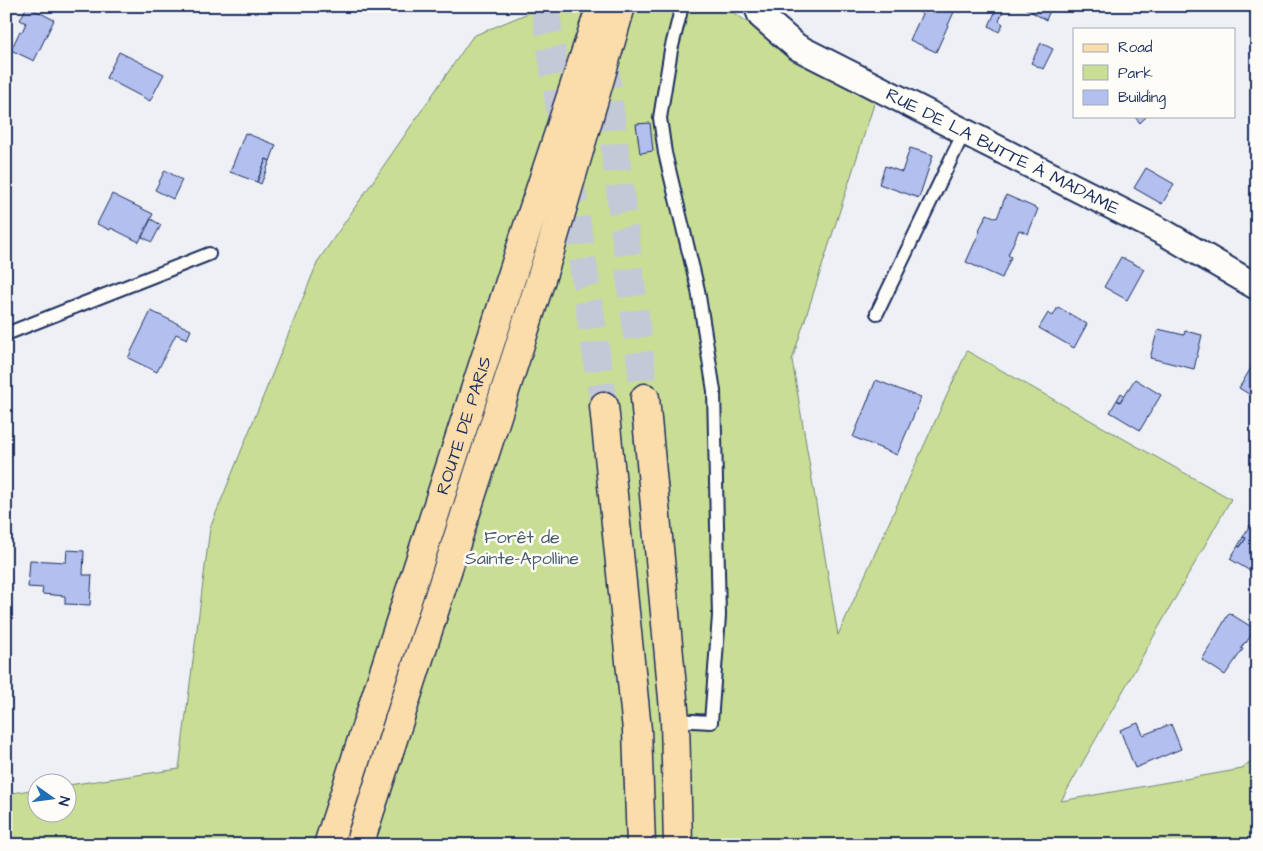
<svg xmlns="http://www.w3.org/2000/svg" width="1263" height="851" viewBox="0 0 1263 851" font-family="'Architects Daughter',sans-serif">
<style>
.green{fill:#c9de94;stroke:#728679}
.building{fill:#b2bfef;stroke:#1b2f5e}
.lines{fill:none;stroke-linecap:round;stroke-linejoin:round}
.trunk-tunnel{stroke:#c4c9d7;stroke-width:28;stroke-dasharray:28 14;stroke-linecap:butt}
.service-casing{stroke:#1b2f5e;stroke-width:16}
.minor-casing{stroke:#1b2f5e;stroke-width:29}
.primary-casing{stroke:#1b2f5e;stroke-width:31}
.trunk-casing{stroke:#1b2f5e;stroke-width:31}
.service{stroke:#fdfcf7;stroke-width:12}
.minor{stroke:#fdfcf7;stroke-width:25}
.primary{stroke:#faddab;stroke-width:28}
.trunk{stroke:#faddab;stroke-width:28}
.labels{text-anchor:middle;stroke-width:5;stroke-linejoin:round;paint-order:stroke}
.street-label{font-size:18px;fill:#1b2f5e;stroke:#fdfcf7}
.park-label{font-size:18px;fill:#465b6c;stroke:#fdfcf7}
</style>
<rect width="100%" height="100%" fill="#eef0f5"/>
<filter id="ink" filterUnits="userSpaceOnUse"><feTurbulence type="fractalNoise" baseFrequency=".02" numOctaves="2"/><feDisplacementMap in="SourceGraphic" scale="10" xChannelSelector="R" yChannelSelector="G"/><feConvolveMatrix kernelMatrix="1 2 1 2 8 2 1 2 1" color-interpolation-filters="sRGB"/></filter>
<g filter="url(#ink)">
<path class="green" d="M545,6H722L875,101L792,360L838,635L967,351L1231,499L1061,801L1242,769L1257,757V845H6V794L37,789L38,814H68V785L179,769L210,528L318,261L473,36Z"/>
<path class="building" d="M27,6L54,20L34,61L11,50L20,31L22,32L26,23L20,20Z
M917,6H944L954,12L936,52L910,40L922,14L916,10Z
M1021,6H1048L1051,8L1046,20Z
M997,8L1003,11L999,21L1003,24L999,32L989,26Z
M1041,43L1053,49L1043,69L1031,63Z
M119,52L164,74L150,101L106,78Z
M1134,116H1147L1140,123Z
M650,123L653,151L640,153L636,124Z
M245,133L276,145L270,161L266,159L257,182L230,172Z
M910,148L933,155L919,198L879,184L885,166L902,172Z
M266,159L270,161L261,184L257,182Z
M1146,168L1174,184L1162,204L1134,188Z
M165,170L182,180L173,199L155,190Z
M112,194L153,214L139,242L111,228L110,230L97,224Z
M1006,195L1038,209L1028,234L1019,230L1008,255L1011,257L1002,278L966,262L980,231L979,230L987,214L997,218Z
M151,219L161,225L152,242L142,237Z
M1121,257L1144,269L1127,300L1104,287Z
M1058,307L1087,324L1074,348L1039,328L1048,313L1053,316Z
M151,311L191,330L187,339L176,334L157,372L128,358Z
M1158,329L1184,335L1185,331L1202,335L1194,369L1150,358Z
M1254,363L1257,364V399L1239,388Z
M1135,379L1161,395L1140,430L1110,412L1117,400L1120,402Z
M876,380L921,398L897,455L853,437Z
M1121,393L1124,395L1120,402L1117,400Z
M1257,519V575L1230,559L1238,546L1240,547L1246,538L1243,537L1250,525L1252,526Z
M1243,537L1246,538L1240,547L1238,546Z
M67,550L84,551L83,575H92L90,605L65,604V596L42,594L43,588L28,587L30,560L66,562Z
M1229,613L1255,629L1246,643L1245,642L1241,648L1243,649L1225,675L1202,660Z
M1138,723L1143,735L1171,724L1181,749L1135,768L1120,730Z"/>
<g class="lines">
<path class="trunk-tunnel" d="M545,6L563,131
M604,60L645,398
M570,176L604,406"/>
<g class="service-casing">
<path id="service" d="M877,313L964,132
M6,334L209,254
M675,720L711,722L719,616L714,391L698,290L665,153L660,118L671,50L682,6"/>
</g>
<g class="minor-casing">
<g id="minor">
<path id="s1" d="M757,6L761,16L797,47L1165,233L1257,287"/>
</g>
</g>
<g class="primary-casing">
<g id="primary">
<path id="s2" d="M328,845L527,229L601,6"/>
<path d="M359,845L549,254L621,6"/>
</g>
</g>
<g class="trunk-casing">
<path id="trunk" d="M645,398L675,720L678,845
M604,406L637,730L641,845"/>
</g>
<use href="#service" class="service"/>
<use href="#minor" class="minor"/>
<use href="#primary" class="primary"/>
<use href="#trunk" class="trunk"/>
</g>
</g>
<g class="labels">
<g class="street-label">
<text dy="6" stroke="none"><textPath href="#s1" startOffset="289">RUE DE LA BUTTE À MADAME</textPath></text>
<text dy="6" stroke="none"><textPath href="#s2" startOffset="441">ROUTE DE PARIS</textPath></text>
</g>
<g class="park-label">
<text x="522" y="543">Forêt de<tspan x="522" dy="21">Sainte-Apolline</tspan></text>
</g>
</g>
<rect width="1263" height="851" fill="none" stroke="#fdfcf7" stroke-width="25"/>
<rect x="12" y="12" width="1238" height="826" fill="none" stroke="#1b2f5e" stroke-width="2" filter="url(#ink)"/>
<rect x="1073" y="28" width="162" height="90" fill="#fdfcf7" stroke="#a3aaba"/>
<rect x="1083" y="44" width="25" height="8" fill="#faddab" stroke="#a3aaba"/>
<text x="1118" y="52" font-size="15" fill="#1b2f5e">Road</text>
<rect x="1083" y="65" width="25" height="15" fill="#c9de94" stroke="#a3aaba"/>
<text x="1118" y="78" font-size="15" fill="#1b2f5e">Park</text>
<rect x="1083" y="90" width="25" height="15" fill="#b2bfef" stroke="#a3aaba"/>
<text x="1118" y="102" font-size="15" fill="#1b2f5e">Building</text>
<g transform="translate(52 798) rotate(104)"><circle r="24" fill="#fdfcf7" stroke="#a3aaba"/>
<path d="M0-4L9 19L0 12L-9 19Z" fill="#1f6fb2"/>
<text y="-8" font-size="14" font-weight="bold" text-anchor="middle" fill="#1b2f5e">N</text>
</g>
</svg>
